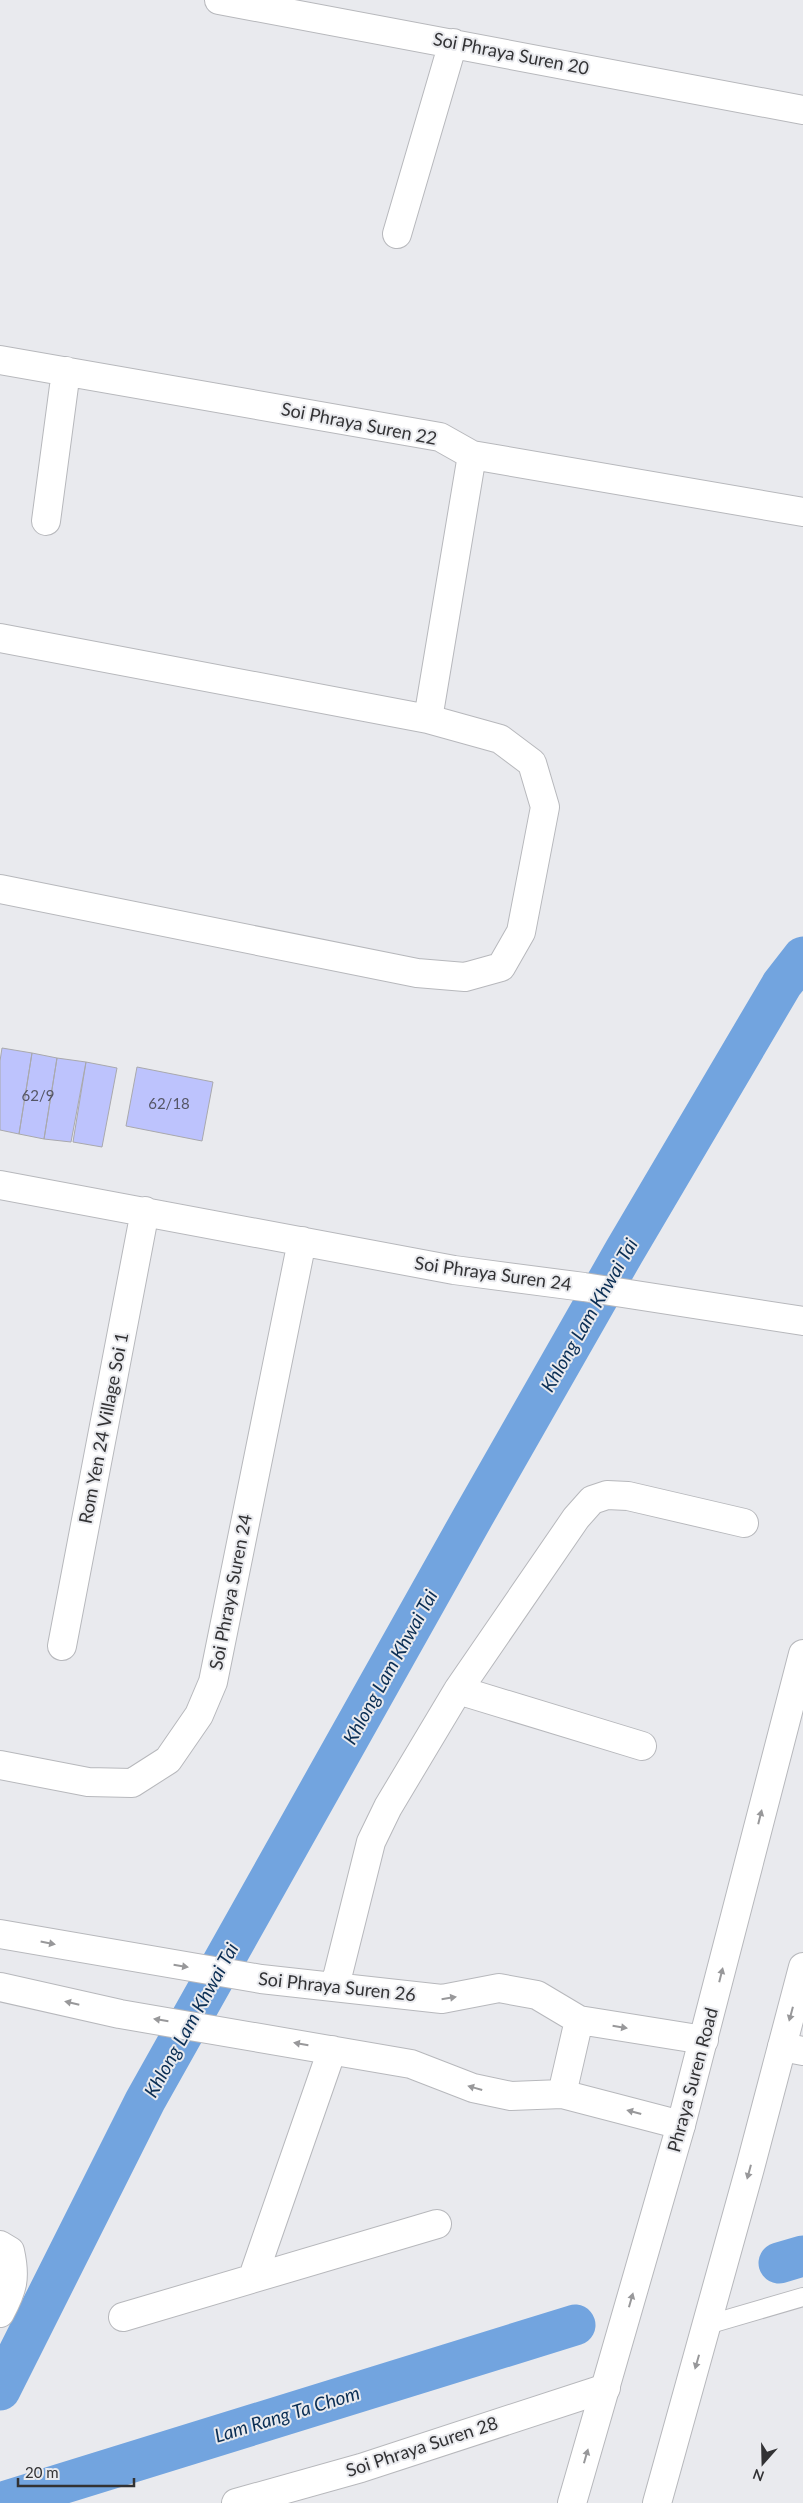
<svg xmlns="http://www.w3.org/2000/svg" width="803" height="2503" viewBox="0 0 803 2503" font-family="Lato,sans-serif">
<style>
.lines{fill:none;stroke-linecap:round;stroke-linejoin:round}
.canal{stroke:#72a4df;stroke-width:41}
.building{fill:#bdc3fd;stroke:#a9a9ad}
.lane-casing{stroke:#b7b8bc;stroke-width:20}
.street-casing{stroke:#b7b8bc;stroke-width:30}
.secondary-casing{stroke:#b7b8bc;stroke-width:30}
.lane{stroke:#fff;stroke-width:18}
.street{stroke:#fff;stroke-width:28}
.secondary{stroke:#fff;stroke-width:28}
.oneway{fill:#98989a}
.labels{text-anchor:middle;stroke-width:4;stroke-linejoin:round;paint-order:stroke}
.number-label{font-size:15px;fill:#555666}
.street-label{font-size:18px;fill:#323234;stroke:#e9eaee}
.water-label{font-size:19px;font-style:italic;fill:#0a2e54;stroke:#e9eaee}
</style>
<rect width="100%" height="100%" fill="#e9eaee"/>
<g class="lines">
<path class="canal" d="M779,2263L803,2256
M0,2390L145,2101L474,1515L624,1252L782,984L803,957
M0,2503L575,2325"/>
</g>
<path class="building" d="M2,1048L32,1053L19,1134L0,1130V1061Z
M32,1053L57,1058L44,1139L19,1134Z
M57,1058L86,1062L71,1142L44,1139Z
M86,1062L117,1068L102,1147L73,1142Z
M137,1067L213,1082L202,1141L126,1126Z"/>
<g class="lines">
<g class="lane-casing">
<path id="lane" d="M707,2325L803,2297"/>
</g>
<g class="street-casing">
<path id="street" d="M219,0L803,110
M397,234L453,43
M0,360L440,437L472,455L803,512
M46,521L66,371
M0,638L428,719L500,739L532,763L545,807L521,932L501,967L465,977L417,973L0,889
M428,719L472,455
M0,1185L454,1270L584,1287L803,1321
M62,1646L145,1211
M458,1690L642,1746
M0,1765L88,1782L132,1783L168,1760L199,1715L213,1682L302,1241
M0,1934L261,1979L442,1999L499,1988L537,1995L579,2020L704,2040
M335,1986L371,1842L388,1807L458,1690L576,1518L592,1500L607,1495L628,1496L744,1523
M0,1987L120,2014L411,2064L473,2088L511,2096L562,2094L681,2125
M782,2047L803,2051
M562,2094L579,2020
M0,2245L10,2251C16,2278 13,2289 0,2313
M253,2277L332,2050
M123,2317L437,2224
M236,2503L361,2468L606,2388"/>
</g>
<g class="secondary-casing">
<path id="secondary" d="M572,2503L681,2125L803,1654
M657,2503L750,2168L803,1967"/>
</g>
<use href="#lane" class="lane"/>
<use href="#street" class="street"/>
<use href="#secondary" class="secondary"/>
</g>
<defs><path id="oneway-solid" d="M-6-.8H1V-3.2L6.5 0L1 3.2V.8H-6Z" transform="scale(1.25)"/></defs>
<g class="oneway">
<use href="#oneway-solid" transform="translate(760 1817) rotate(-76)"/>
<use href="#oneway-solid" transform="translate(48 1943) rotate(11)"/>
<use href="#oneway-solid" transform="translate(181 1966) rotate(9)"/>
<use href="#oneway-solid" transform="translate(721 1975) rotate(-76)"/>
<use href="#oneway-solid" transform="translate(449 1998) rotate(-9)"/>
<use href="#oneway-solid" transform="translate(72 2003) rotate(-167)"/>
<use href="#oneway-solid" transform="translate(791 2014) rotate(105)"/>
<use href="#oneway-solid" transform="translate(161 2020) rotate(-171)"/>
<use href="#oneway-solid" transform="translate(620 2027) rotate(9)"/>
<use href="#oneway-solid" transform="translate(301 2044) rotate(-170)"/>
<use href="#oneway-solid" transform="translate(475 2088) rotate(-164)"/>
<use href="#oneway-solid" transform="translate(634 2112) rotate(-165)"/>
<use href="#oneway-solid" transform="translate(749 2172) rotate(105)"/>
<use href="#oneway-solid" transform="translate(631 2300) rotate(-74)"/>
<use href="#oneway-solid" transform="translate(697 2362) rotate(106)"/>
<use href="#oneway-solid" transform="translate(586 2456) rotate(-74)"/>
</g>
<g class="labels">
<g class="number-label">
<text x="38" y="1101">62/9</text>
<text x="169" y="1109">62/18</text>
</g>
<g class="street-label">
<text transform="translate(511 54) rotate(11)" y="6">Soi Phraya Suren 20</text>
<text transform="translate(359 424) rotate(11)" y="6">Soi Phraya Suren 22</text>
<text transform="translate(493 1274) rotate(8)" y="6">Soi Phraya Suren 24</text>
<text transform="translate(104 1428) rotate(-79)" y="6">Rom Yen 24 Village Soi 1</text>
<text transform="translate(231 1592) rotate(-79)" y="6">Soi Phraya Suren 24</text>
<text transform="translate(337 1987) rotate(6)" y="6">Soi Phraya Suren 26</text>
<text transform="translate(693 2080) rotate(-75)" y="6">Phraya Suren Road</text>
<text transform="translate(422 2447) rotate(-18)" y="6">Soi Phraya Suren 28</text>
</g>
<g class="water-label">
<text transform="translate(589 1315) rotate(-60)" y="7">Khlong Lam Khwai Tai</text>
<text transform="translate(390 1667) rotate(-61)" y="7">Khlong Lam Khwai Tai</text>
<text transform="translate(191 2020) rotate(-61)" y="7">Khlong Lam Khwai Tai</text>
<text transform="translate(287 2414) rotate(-17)" y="7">Lam Rang Ta Chom</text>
</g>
</g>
<g transform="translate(763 2463) rotate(200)" stroke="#e9eaee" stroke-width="4" paint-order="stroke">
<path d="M0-4L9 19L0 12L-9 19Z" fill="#323234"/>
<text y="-8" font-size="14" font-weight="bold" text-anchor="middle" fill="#323234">N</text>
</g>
<path d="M18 2478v8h116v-8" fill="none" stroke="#323234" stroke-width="2.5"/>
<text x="25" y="2478" font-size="15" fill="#323234" stroke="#e9eaee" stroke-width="4" paint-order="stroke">20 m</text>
</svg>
